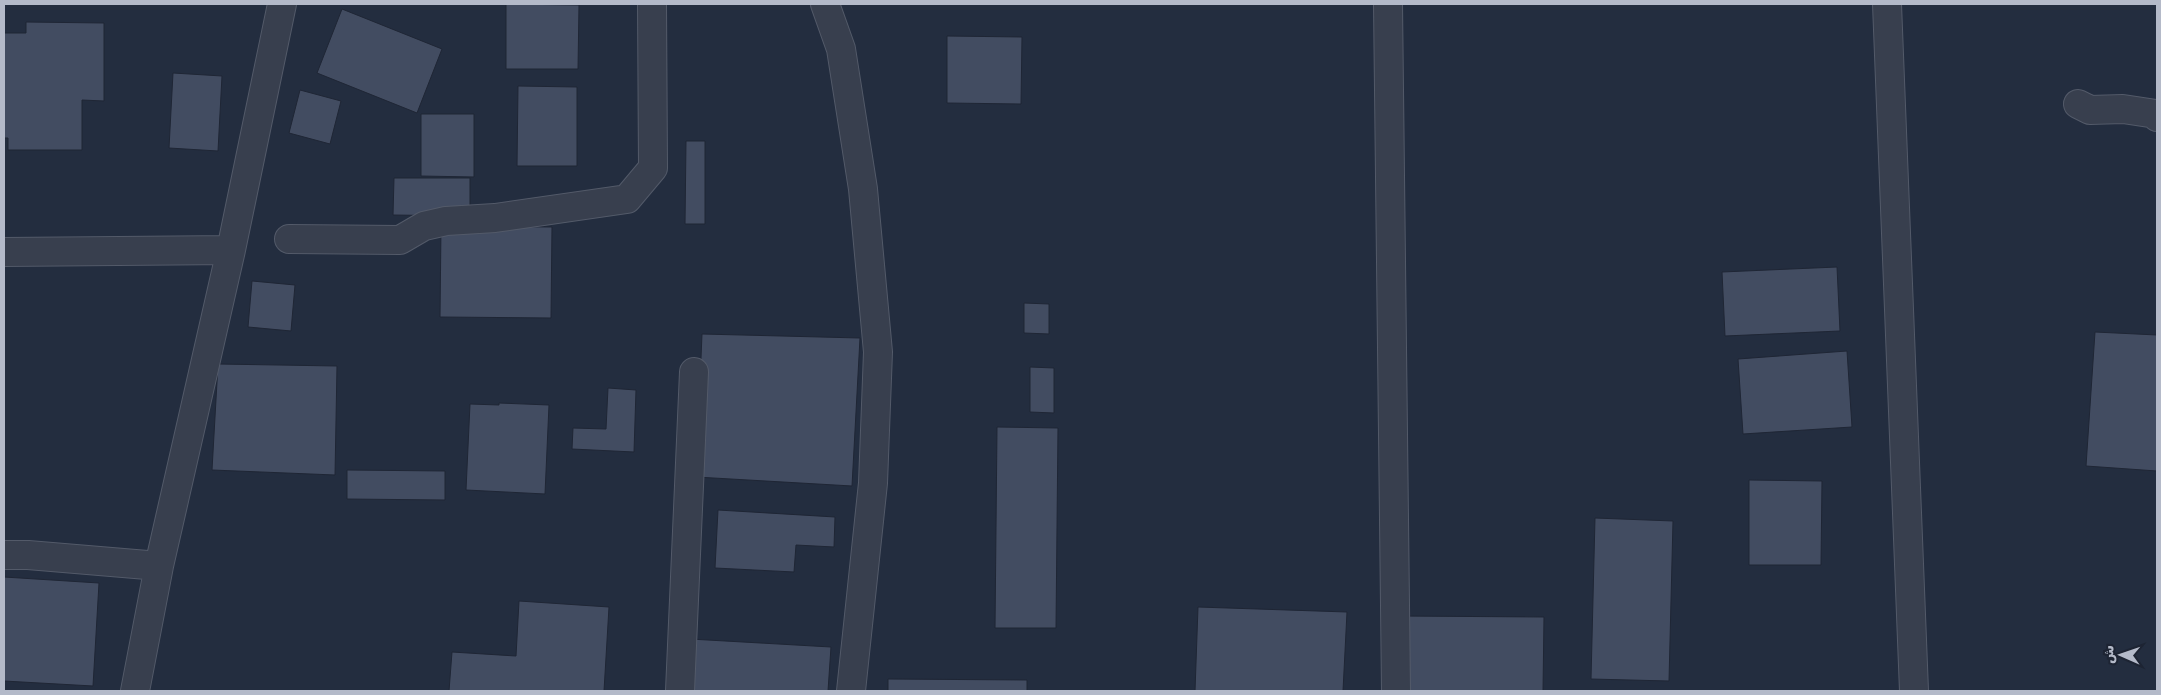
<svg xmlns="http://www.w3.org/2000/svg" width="2161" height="695" viewBox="0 0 2161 695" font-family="'DejaVu Sans',Vazirmatn,sans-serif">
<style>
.building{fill:#424c61;stroke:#1f2635}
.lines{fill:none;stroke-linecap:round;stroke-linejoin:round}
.street-casing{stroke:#535a69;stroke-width:30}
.street{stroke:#383f4e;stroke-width:28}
</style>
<rect width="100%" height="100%" fill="#232d3f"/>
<path class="building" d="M506,4L579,5L578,69H506Z
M342,9L442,49L417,113L317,73Z
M26,22L104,23V101L82,100V150H8V138H4V33H26Z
M947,36L1022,37L1021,104L947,103Z
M173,73L222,76L218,151L169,148Z
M518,86L577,87V166H517Z
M300,90L341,101L330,144L289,133Z
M421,114H474V177L421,176Z
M686,141H705V224H685Z
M394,178H470V216L393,215Z
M441,226L552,227L551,318L440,317Z
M1837,267L1840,331L1725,336L1722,272Z
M252,281L295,285L291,331L248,327Z
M1024,303L1049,304V334L1024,333Z
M2095,332L2157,335V471L2086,466Z
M702,334L860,338L852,486L696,477Z
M1847,351L1852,427L1743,434L1738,359Z
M218,364L337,366L335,475L212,470Z
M1030,367L1054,368V413L1030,412Z
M608,388L636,390L634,452L572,449L573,428L606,429Z
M499,403L549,405L545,494L466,490L470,404L499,405Z
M997,427L1058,428L1056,628H995Z
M347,470L445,471V500L347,499Z
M1749,480L1822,481L1821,565H1749Z
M718,510L835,517L834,547L796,545L794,572L715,568Z
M1595,518L1673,521L1669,681L1591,679Z
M4,577L99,583L93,686L4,681Z
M519,601L609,607L604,691H449L452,652L516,656Z
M1198,607L1347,612L1343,691H1195Z
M1400,616L1544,617L1543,691H1398Z
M690,639L831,647L828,691H687Z
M888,679L1027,680V691H888Z"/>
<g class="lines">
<g class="street-casing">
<path id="street" d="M825,4L841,49L863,189L878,352L873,483L851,691
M1388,4L1396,691
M1887,4L1914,691
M2078,104L2090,110L2123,109L2156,114L2157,117
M289,239L400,240L424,226L446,221L495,218L627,199L653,168L652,4
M4,252L231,250
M4,555H28L159,566
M135,691L159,566L231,250L282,4
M680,691L694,372"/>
</g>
<use href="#street" class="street"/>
</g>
<rect width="2161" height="695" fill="none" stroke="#b4bac9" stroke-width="10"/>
<g transform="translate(2121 655) rotate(272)" stroke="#1d2433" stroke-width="4" paint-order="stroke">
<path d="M0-4L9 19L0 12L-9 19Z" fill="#b4bac9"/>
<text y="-8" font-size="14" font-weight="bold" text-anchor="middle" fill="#b4bac9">ش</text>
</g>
</svg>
